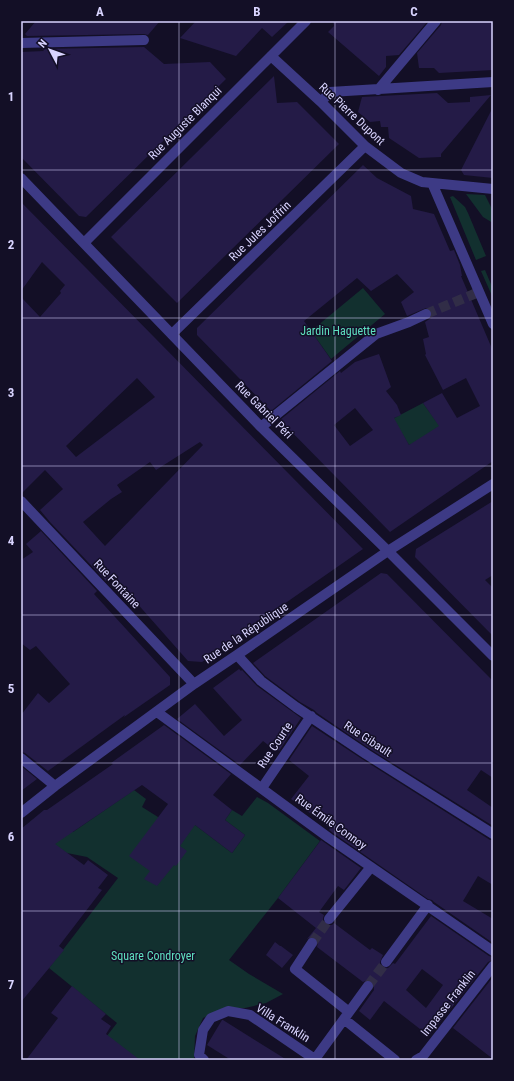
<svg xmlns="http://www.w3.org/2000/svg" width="514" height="1081" viewBox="0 0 514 1081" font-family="'Roboto Condensed',sans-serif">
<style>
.green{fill:#12302f}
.building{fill:#241b47;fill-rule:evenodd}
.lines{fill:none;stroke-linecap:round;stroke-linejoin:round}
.minor-tunnel{stroke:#312d47;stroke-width:10;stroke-dasharray:10 5;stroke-linecap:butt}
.minor{stroke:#3d3a85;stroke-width:10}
.grid{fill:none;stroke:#d9d4ff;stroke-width:1;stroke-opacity:0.55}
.labels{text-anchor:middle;stroke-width:3;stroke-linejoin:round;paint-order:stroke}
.street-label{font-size:12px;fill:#d9d4ff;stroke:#130f26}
.park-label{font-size:12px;fill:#5fe0c0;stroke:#130f26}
.neatline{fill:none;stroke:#d9d4ff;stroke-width:1.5}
.grid-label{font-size:13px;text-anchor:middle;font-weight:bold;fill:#d9d4ff}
</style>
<rect width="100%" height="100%" fill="#130f26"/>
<path class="green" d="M466,194L485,195L493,211V223L483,217Z
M453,196L465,207L468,213L486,256L476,260L450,197Z
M485,270L493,289V298L481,271Z
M363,288L385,314L331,359L311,331Z
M423,403L444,432L409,445L403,435L390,442L379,426Z
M134,790L146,799L142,807L158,817L195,825L232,853L245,835L225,820L232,810L242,816L257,797L268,803L320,841L278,898L229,960L249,974L283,994L266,1003L245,1008H225L203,1018L195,1036L194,1060H88L117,1023L49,968L118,878L87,857L67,853L41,838L25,826L44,811L73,832Z"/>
<path class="building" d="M36,21H160L148,35L144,34L27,36L25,34Z
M196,21H289L272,37L262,28L236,56L180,38Z
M333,21H428L399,55L386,56V67L379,76L328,32L334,26Z
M442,21H493V70L439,73L434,68H419L417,53L441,25Z
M144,47L164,64L210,62L226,79L86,217L79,216L21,157V52L44,51L42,49Z
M274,76L277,103L297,102L339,144L177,303L111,237Z
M437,93L448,103L470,102V97L491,95L441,154V157L419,158L389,138L388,127H381L380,121L370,122L358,112L362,97Z
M493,107V178L464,175L461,170Z
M363,165L377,178L411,196L413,209L434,214L450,251L454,250L460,265L462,276H461L493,351V461L390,532L280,420L340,371L341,373L355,362L379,354L391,387L386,391L397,405L401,415L394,418L409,445L439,426L423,403L442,393L457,418L480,406L466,378L443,390L425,355L426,354L423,339L429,337L425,322L431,318L432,315V312L429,308H426L407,316L401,302L414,292L397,274L371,291L357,278L304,321L332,361L271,411L197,335V328ZM355,408L373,430L350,446L334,425Z
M21,202L363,549L264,618L202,662L188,661L112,575L106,581L50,522L40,510L63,489L45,470L21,494V297L40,317L61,293L60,291L65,285L42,262L21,291ZM137,378L155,397L76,457L66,446ZM200,442L203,445L105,546L83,522L111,499L122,492L117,485L150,462L156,470Z
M493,501V575L485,580L493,588V636L415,557L416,549Z
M41,531L97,591L94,594L170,677V685L124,717L125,715L48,771L25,753L21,752V715L38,693L49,703L70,684L36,646L30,650L21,643V560L33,552L26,544Z
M381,573L387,574L493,681V778L481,770L467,790L493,808V826L370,749L317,713L314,710L300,702L265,676L253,663Z
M239,669L241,671L242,670L257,686L301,718L279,751L277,749L276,751L263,741L240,765L177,719L195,704L224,736L242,720L213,688Z
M164,725L231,774L213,795L232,810L225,820L245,835L232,853L195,825L180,846L187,851L176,866L174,865L157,886L144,879L150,871L129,856L168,804L142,785L55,844L84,865L88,860L108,875L98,888L102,890L59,946L64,950L21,1002V829L44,810H47L113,764L111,763Z
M312,726L362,759L490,840H493V885L478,876L463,901L493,919V943L434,902L432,900L428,899L333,833L329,830L330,828L291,799L309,776L289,760Z
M21,766L37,779L21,791Z
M321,840L361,868L344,890L338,886L319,912L324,915L323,918V922L325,924L328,925H332L334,923L370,950L372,948L383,955L380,962V965L382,967L388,968L393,963L395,964L431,916L489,956L493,957V960L488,962L429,1036L384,1001L370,1020L359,1011L374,990V983L371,981L368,980L363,982L317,947L318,943L316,938L312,937L307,939L316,928L278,898ZM422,969L443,985L426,1008L406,990Z
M275,942L280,946H281L293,955L282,968L266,955Z
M493,977V1059L453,1028Z
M72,986L106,1014L101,1019L111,1026L106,1034L140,1060H26L58,1018L51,1013Z
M222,1020H223L287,1060H231L207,1045Z"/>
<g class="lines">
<path class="minor-tunnel" d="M426,314L479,292
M312,943L329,919
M368,986L386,962"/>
<path class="minor" d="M21,43L144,40
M271,56L321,102L365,146L401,173L422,182L493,189
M378,90L436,21
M321,102L330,92L493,82
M21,178L261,427L388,551L493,656
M432,183L493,324
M84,243L306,21
M172,334L365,146
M261,427L376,334L409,322L426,314
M21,501L194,684
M237,655L261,681L296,707L366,754L493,834
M157,712L329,838L493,951
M21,758L55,786
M262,788L311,716
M21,813L55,786L194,684L237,655L388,551L493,484
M329,919L371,867
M312,943L295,969L349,1012
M386,962L428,905
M344,1019L395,1060
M315,1059L368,986
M204,1060L199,1055L203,1030L211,1018L228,1011L250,1015L316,1060
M416,1060L423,1056L493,966"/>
</g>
<path class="grid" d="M179,21V1060M335,21V1060M21,170H493M21,318H493M21,466H493M21,615H493M21,763H493M21,911H493"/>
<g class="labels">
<g class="street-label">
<text transform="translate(352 114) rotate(43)" y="4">Rue Pierre Dupont</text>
<text transform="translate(185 123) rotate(-45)" y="4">Rue Auguste Blanqui</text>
<text transform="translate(260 231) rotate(-44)" y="4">Rue Jules Joffrin</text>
<text transform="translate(264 410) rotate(45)" y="4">Rue Gabriel Péri</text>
<text transform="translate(117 584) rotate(47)" y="4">Rue Fontaine</text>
<text transform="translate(246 633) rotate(-34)" y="4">Rue de la République</text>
<text transform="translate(368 739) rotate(33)" y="4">Rue Gibault</text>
<text transform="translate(275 745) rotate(-56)" y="4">Rue Courte</text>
<text transform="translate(331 822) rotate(36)" y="4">Rue Émile Connoy</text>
<text transform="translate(448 1003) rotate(-52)" y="4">Impasse Franklin</text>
<text transform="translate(283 1023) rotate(32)" y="4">Villa Franklin</text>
</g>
<g class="park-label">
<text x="338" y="335">Jardin Haguette</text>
<text x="153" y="960">Square Condroyer</text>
</g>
</g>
<rect width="514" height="1081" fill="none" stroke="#130f26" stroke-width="44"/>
<g transform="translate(50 50) rotate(311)" stroke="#130f26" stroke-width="3" paint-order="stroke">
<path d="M0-3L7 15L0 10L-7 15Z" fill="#d9d4ff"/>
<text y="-6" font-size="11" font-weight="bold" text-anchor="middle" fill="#d9d4ff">N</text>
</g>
<rect x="22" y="22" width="470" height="1037" class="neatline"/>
<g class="grid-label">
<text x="100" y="16">A</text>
<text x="257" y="16">B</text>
<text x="414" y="16">C</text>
<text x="11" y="101">1</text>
<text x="11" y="249">2</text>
<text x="11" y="397">3</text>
<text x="11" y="545">4</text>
<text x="11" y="693">5</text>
<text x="11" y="841">6</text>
<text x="11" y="989">7</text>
</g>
</svg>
